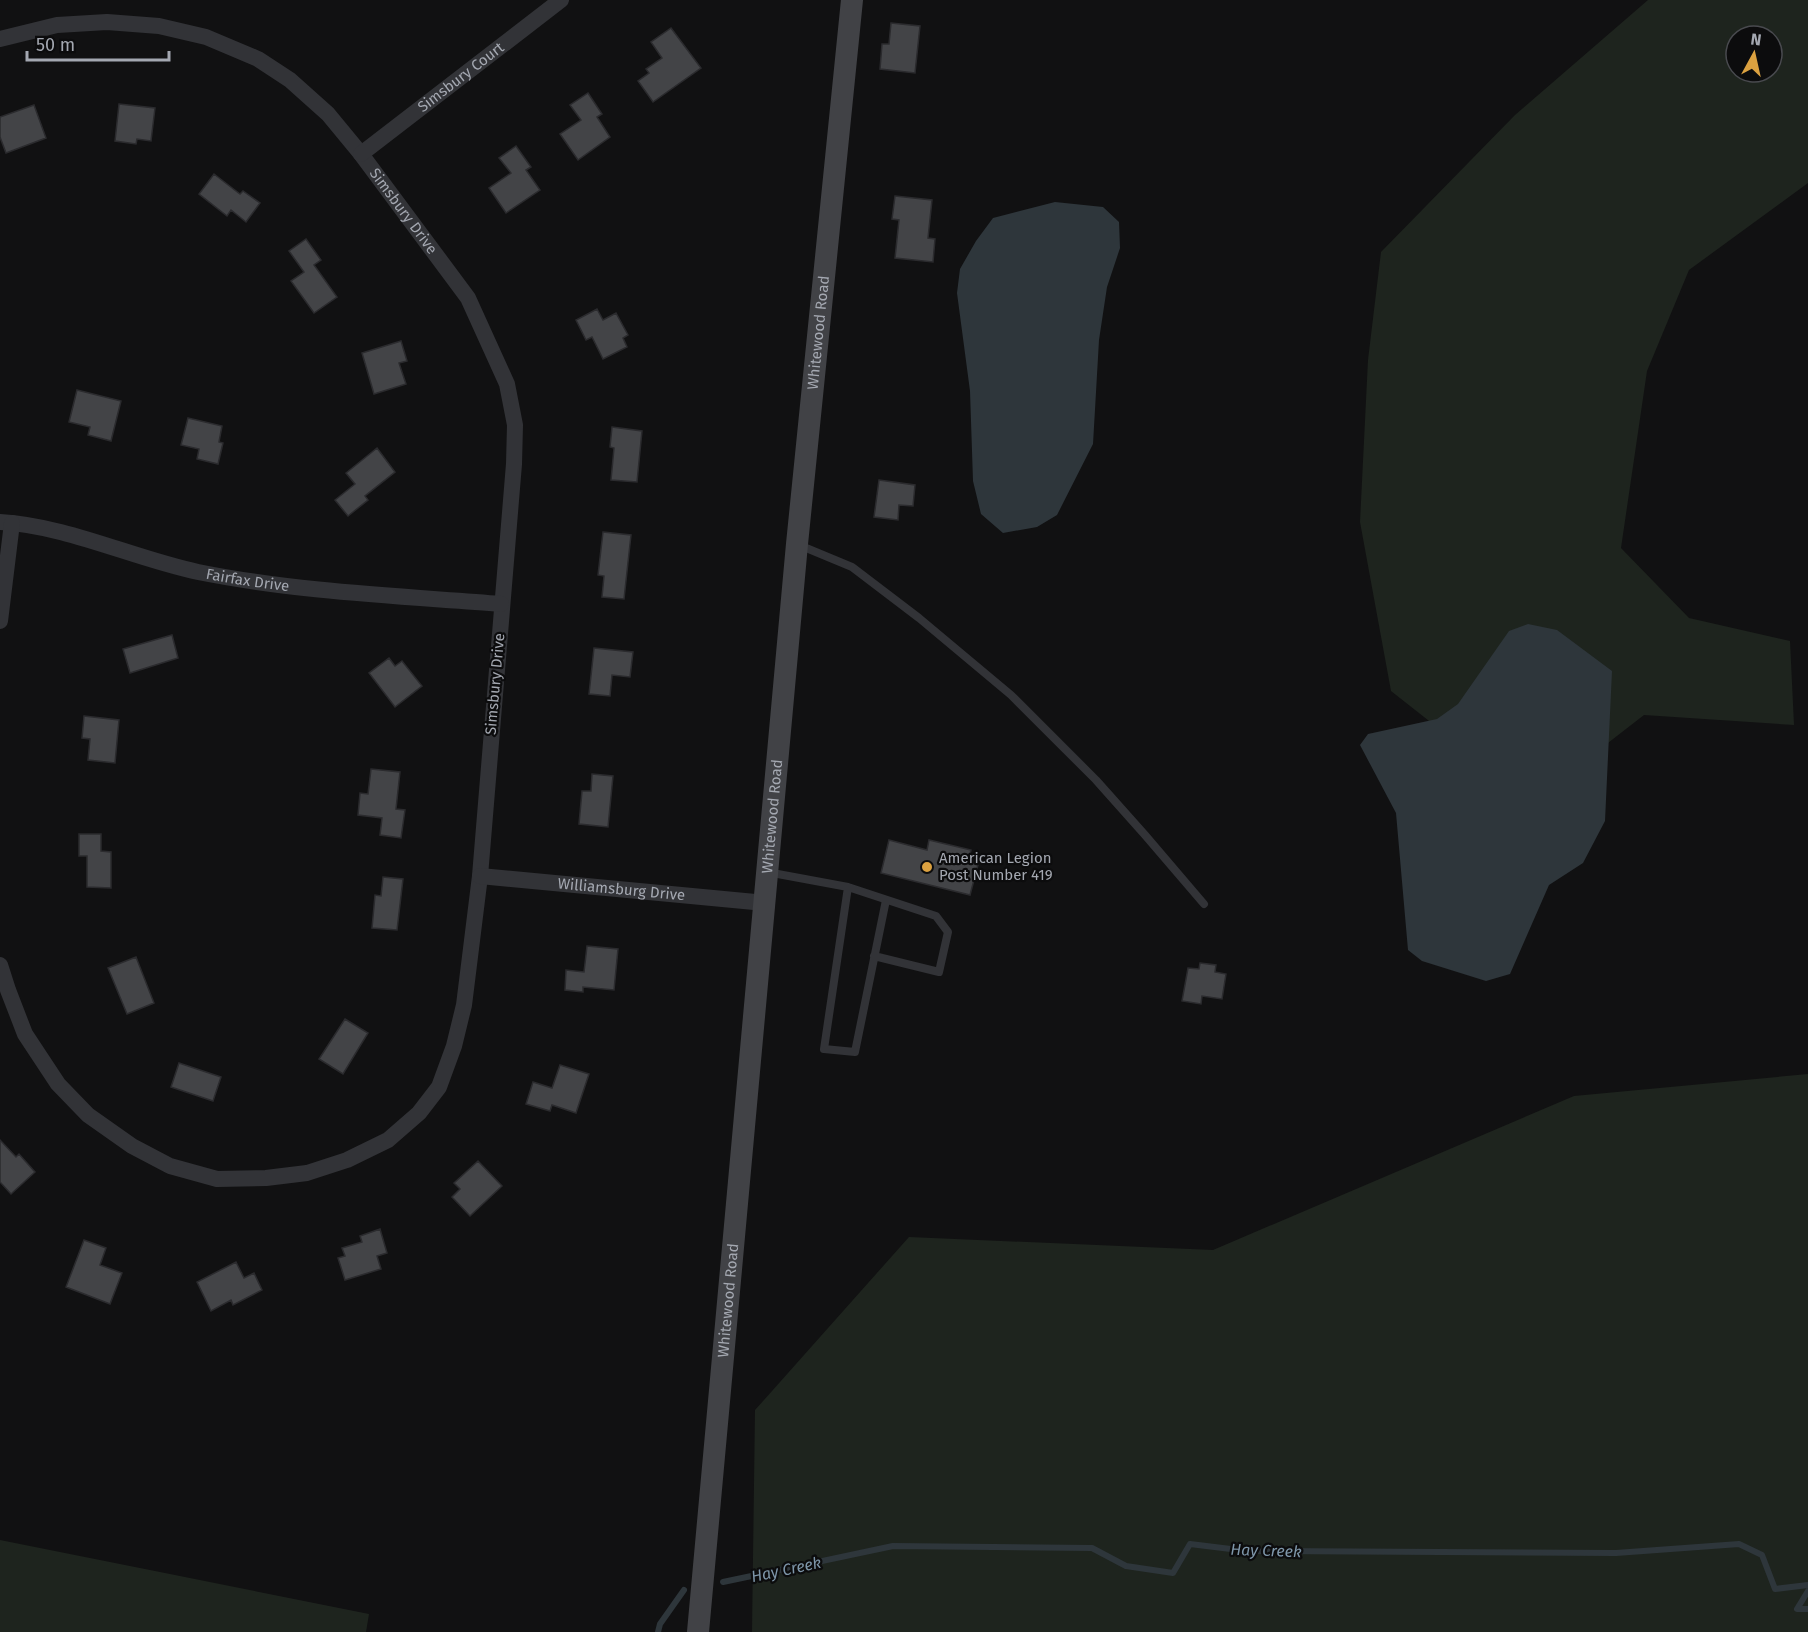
<svg xmlns="http://www.w3.org/2000/svg" width="1808" height="1632" viewBox="0 0 1808 1632" font-family="'Fira Sans',sans-serif">
<style>
.green{fill:#1e241e;fill-rule:evenodd}
.water{fill:#2e363b}
.lines{fill:none;stroke-linecap:round;stroke-linejoin:round}
.stream{stroke:#2e363b;stroke-width:6}
.building{fill:#434447;stroke:#2b2b2e;stroke-width:1.5}
.lane{stroke:#323337;stroke-width:8}
.street{stroke:#323337;stroke-width:16}
.secondary{stroke:#414246;stroke-width:22}
.poi-dot{fill:#dba140;stroke:#0c0c0d;stroke-width:2}
.labels{text-anchor:middle;stroke-width:4.5;stroke-linejoin:round;paint-order:stroke}
.street-label{font-size:15px;fill:#a4a8b1;stroke:#0c0c0d}
.poi-label{font-size:15px;fill:#a4a8b1;stroke:#0c0c0d;text-anchor:start}
.water-label{font-size:16px;font-style:italic;fill:#7e96a9;stroke:#0c0c0d}
</style>
<rect width="100%" height="100%" fill="#111112"/>
<path class="green" d="M1648,0H1808V183L1689,270L1647,371L1621,548L1689,618L1790,641L1794,725L1644,715L1532,802L1391,691L1360,522L1368,360L1381,252L1515,115ZM1736,36H1772V72H1736Z
M1808,1074V1632H752L755,1410L909,1237L1213,1250L1574,1096Z
M0,1540L369,1614L366,1632H0Z"/>
<path class="water" d="M1055,202L1103,207L1119,222L1120,248L1107,287L1099,340L1093,444L1057,515L1037,527L1003,533L981,514L973,481L970,391L957,293L960,269L976,241L993,218Z
M1528,624L1557,630L1612,671L1605,821L1583,863L1549,885L1510,974L1486,981L1422,961L1408,950L1396,813L1360,745L1368,734L1437,719L1458,704L1509,631Z"/>
<g class="lines">
<path class="stream" d="M723,1582L893,1546L1092,1548L1126,1566L1173,1573L1190,1544L1247,1551L1616,1553L1739,1544L1762,1555L1775,1589L1808,1585
M1808,1591L1797,1609H1808
M658,1632L660,1624L684,1590"/>
</g>
<path class="building" d="M891,23L920,26L915,73L880,69L882,44H889Z
M671,28L701,68L653,102L638,81L649,73L646,69L662,58L651,42Z
M588,93L602,114L597,117L610,137L578,160L560,134L581,120L570,105Z
M119,104L155,108L151,141L137,139L136,144L115,141Z
M34,105L46,138L6,153L0,137V117Z
M516,146L531,167L526,170L540,190L506,213L489,188L511,173L499,158Z
M214,174L240,194L243,191L260,203L246,222L231,210L227,216L199,194Z
M895,196L932,200L928,238L935,239L933,262L895,258L899,220L892,219Z
M306,239L321,260L314,265L337,297L314,313L291,281L304,272L289,251Z
M597,309L603,320L616,313L628,335L623,338L627,347L603,359L592,337L586,340L576,320Z
M401,341L407,361L399,363L406,384L374,394L362,353Z
M77,390L121,401L111,441L88,435L90,427L69,422Z
M188,418L222,426L219,442L223,443L218,464L197,459L199,449L181,445Z
M612,427L642,431L637,482L611,480L614,448L610,447Z
M377,448L395,472L365,496L368,500L348,516L335,500L355,484L346,473Z
M879,480L915,485L913,506L899,505L898,520L874,517Z
M603,532L631,535L624,599L602,597L604,576L598,575Z
M172,635L178,658L130,673L123,649Z
M594,648L633,652L630,677L612,675L610,696L589,694Z
M389,658L395,666L402,661L422,686L395,707L369,673Z
M84,716L119,720L115,763L88,760L90,739L82,738Z
M371,769L400,772L396,809L405,810L401,838L380,835L382,818L358,815L360,793L368,794Z
M592,774L613,776L608,827L579,824L582,791H591Z
M79,834H101V851L111,852V888L87,887V856H79Z
M889,840L927,850L929,840L971,850L969,858L979,861L970,895L881,873Z
M383,877L403,879L397,930L372,928L375,895L381,896Z
M587,946L618,949L614,990L583,987V992L565,990L566,970L584,972Z
M136,957L154,1003L127,1014L108,968Z
M1200,963L1216,965L1215,972L1226,974L1222,999L1202,996L1201,1004L1182,1001L1188,968L1199,969Z
M345,1019L368,1033L343,1074L319,1059Z
M179,1063L221,1077L213,1101L171,1087Z
M560,1065L589,1074L576,1113L552,1105L550,1111L526,1104L533,1082L552,1088Z
M0,1140L16,1157L19,1154L35,1172L11,1194L0,1182Z
M478,1161L502,1186L470,1216L452,1197L460,1189L454,1183Z
M380,1229L387,1253L377,1256L381,1269L345,1280L338,1258L345,1256L342,1248L362,1242L360,1236Z
M84,1240L106,1248L100,1265L122,1273L110,1304L66,1287Z
M236,1262L244,1278L254,1273L262,1290L233,1305L231,1300L211,1311L197,1282Z"/>
<g class="lines">
<path class="lane" d="M799,545L852,567L919,618L1011,695L1096,780L1145,835L1204,904
M767,872L848,887L936,916L948,932L939,972L874,956
M848,887L824,1049L855,1052L886,900"/>
<g class="street">
<path id="s1" d="M0,39L57,25L107,22L159,26L206,37L258,59L290,80L328,114L361,154L468,298L507,384L515,425L514,464L480,876L464,1005L454,1046L439,1087L419,1113L388,1140L347,1160L307,1173L266,1178L217,1179L170,1166L132,1146L88,1115L58,1084L25,1034L8,990L0,965"/>
<path id="s2" d="M361,154L561,0"/>
<path id="s3" d="M0,522C68,526 132,558 198,572C298,592 400,596 501,604"/>
<path d="M0,621L12,523"/>
<path id="s4" d="M480,876L765,903"/>
</g>
<path class="secondary" id="s5" d="M698,1632L797,544L852,0"/>
</g>
<circle class="poi-dot" cx="927" cy="867" r="6"/>
<g class="labels">
<g class="street-label">
<text dy="5" stroke="none"><textPath href="#s2" startOffset="126">Simsbury Court</textPath></text>
<text dy="5" stroke="none"><textPath href="#s1" startOffset="478">Simsbury Drive</textPath></text>
<text dy="5" stroke="none"><textPath href="#s5" startOffset="1305">Whitewood Road</textPath></text>
<text dy="5" stroke="none"><textPath href="#s3" startOffset="255">Fairfax Drive</textPath></text>
<text transform="translate(495 684) rotate(-85)" y="5">Simsbury Drive</text>
<text dy="5" stroke="none"><textPath href="#s5" startOffset="819">Whitewood Road</textPath></text>
<text dy="5" stroke="none"><textPath href="#s4" startOffset="142">Williamsburg Drive</textPath></text>
<text dy="5" stroke="none"><textPath href="#s5" startOffset="333">Whitewood Road</textPath></text>
</g>
<g class="poi-label">
<text x="939" y="863">American Legion<tspan x="939" dy="17">Post Number 419</tspan></text>
</g>
<g class="water-label">
<text transform="translate(1266 1550) rotate(2)" y="6">Hay Creek</text>
<text transform="translate(786 1569) rotate(-12)" y="6">Hay Creek</text>
</g>
</g>
<g transform="translate(1754 54) rotate(8)"><circle r="28" fill="#0c0c0d" stroke="#494a4f" stroke-width="1.5"/>
<path d="M0-4.5L10 22L0 15L-10 22Z" fill="#dba140"/>
<text y="-9" font-size="16" font-weight="bold" text-anchor="middle" fill="#a4a8b1">N</text>
</g>
<path d="M27 51v9h142v-9" fill="none" stroke="#a4a8b1" stroke-width="3"/>
<text x="36" y="51" font-size="18" fill="#a4a8b1" stroke="#0c0c0d" stroke-width="4.5" paint-order="stroke">50 m</text>
</svg>
